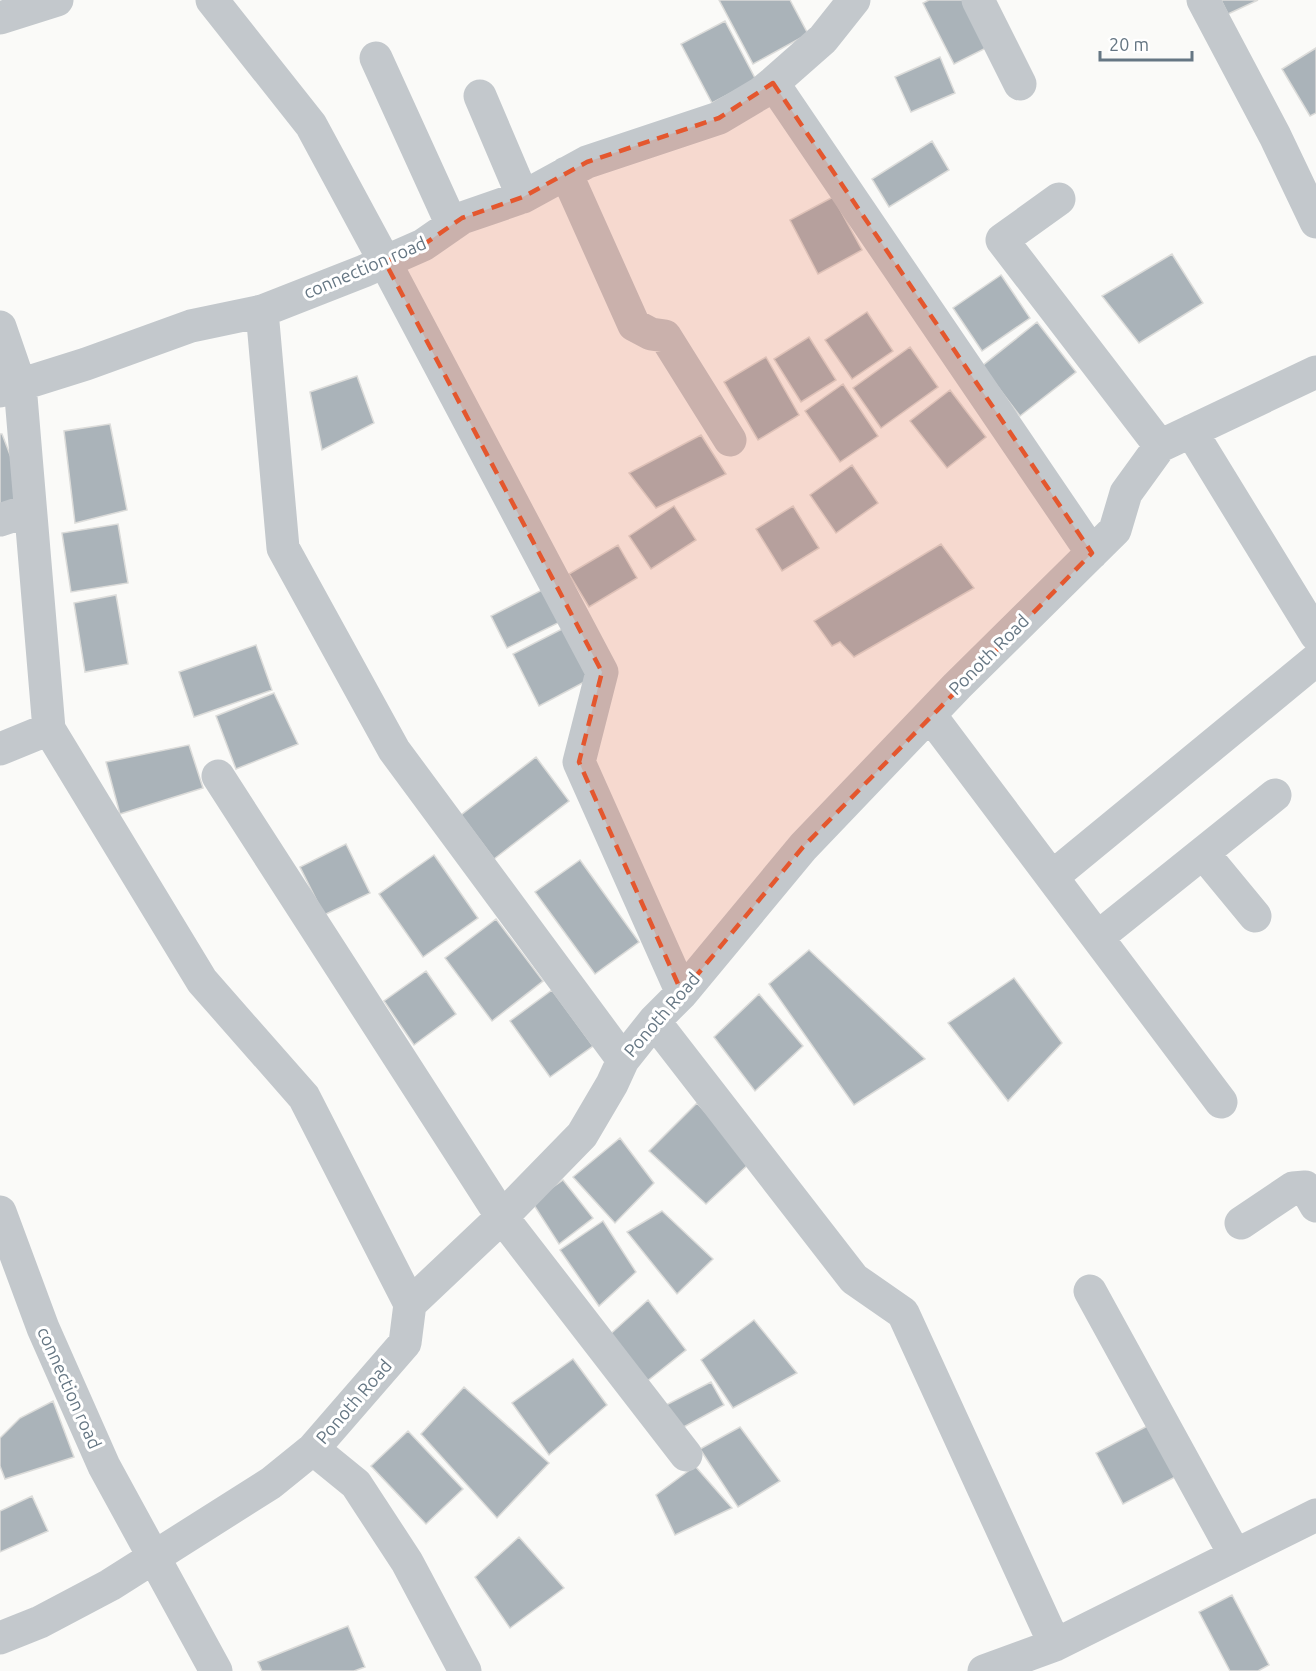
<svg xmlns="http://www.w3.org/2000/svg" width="1316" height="1671" viewBox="0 0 1316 1671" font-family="Ubuntu,sans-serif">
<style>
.building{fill:#aab3b9;stroke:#dcdcda;stroke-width:1.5}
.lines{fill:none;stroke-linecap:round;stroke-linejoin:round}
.minor{stroke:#c3c8cc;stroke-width:33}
.marked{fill:#e4572e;fill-opacity:0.2;stroke:#e4572e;stroke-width:4.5;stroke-dasharray:12 8;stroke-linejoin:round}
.labels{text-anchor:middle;stroke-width:6;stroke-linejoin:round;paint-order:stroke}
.street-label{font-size:18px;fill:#657683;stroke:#fff}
</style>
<rect width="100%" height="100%" fill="#fafaf8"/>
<path class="building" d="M719,0H790L808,34L753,64Z
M929,0H969L992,45L954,64L923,3Z
M1221,0H1258L1228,14Z
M725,21L756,80L712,103L681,44Z
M1316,48V113L1310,116L1282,69Z
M940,57L955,93L911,112L895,77Z
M932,141L949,170L889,207L872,179Z
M833,197L862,250L818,274L790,220Z
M1172,254L1203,303L1139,343L1102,296Z
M1001,275L1030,318L982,351L953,308Z
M867,312L893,351L852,379L825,340Z
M1037,322L1076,372L1020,416L982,366Z
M809,337L836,380L801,402L774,359Z
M910,347L938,387L881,428L853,388Z
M766,357L799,415L758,440L724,382Z
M357,376L374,423L322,450L310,392Z
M843,384L878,436L840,462L805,411Z
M950,390L986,437L947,468L910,421Z
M110,424L127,510L75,523L64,431Z
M0,434H2L27,499L0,509Z
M701,435L726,474L656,508L629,473Z
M852,465L878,503L836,533L810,495Z
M674,506L696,540L651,569L629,536Z
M793,506L819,548L782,571L756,529Z
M118,524L128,583L71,592L62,533Z
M941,544L974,588L854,657L840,642L832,646L814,621Z
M618,545L637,578L589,607L569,574Z
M546,588L562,621L507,648L491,616Z
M116,595L128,664L85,672L74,603Z
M564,628L590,679L539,706L513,654Z
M256,645L272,690L194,717L179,672Z
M274,693L298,744L236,769L216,716Z
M189,745L203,788L120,814L106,762Z
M536,757L569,801L494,859L461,815Z
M346,844L370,893L324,915L300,867Z
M434,855L478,918L423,957L379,894Z
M580,860L639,942L595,974L535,892Z
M496,919L543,981L492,1021L445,958Z
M809,950L925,1059L854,1105L769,984Z
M426,971L456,1014L414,1045L384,1001Z
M1014,978L1062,1043L1008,1101L948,1023Z
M552,990L593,1046L550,1077L510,1021Z
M759,994L803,1046L755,1091L714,1037Z
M697,1103L751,1162L706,1204L649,1151Z
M620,1138L654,1183L615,1223L573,1177Z
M563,1180L593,1218L559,1244L532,1202Z
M662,1211L713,1259L677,1294L627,1232Z
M603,1221L636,1272L599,1306L560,1250Z
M648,1300L686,1350L646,1382L606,1338Z
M754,1320L797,1373L733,1408L701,1360Z
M573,1359L607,1405L549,1455L512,1403Z
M711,1382L724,1405L680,1429L664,1406Z
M464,1387L549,1463L497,1518L421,1434Z
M53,1401L74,1457L5,1479L0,1466V1438L20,1418Z
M1153,1423L1179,1475L1123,1504L1096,1453Z
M740,1427L780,1481L738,1507L700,1449Z
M408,1431L463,1489L426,1524L371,1466Z
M695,1466L732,1508L675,1535L656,1495Z
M32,1496L48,1531L0,1552V1511Z
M519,1537L564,1588L510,1628L475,1577Z
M1232,1595L1269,1665L1258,1671H1230L1199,1612Z
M348,1626L365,1667L354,1671H262L258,1662Z"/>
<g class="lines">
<path class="minor" d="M212,0L311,125L385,262L602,672L579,762L682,993
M978,0L1020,84
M1203,0L1275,136L1316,222
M0,18L57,0
M376,58L452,225
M773,83L1092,553
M480,96L523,197
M566,173L634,325L651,334L665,336L730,440
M1059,199L1002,240L1160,446
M262,311L283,548L394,750L623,1060
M0,327L20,385L49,729L202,981L304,1097L410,1304
M0,391L86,364L191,326L262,311L364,271L423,245L462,218L523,197L587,162L719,118L761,93L773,83L823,39L854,0
M1191,431L1316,635
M0,520L30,510
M930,715L1221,1102
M0,749L49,729
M218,776L502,1217L686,1455
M1203,853L1255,916
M1052,877L1316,660
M1098,937L1275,795
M654,1021L854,1279L903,1313L1055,1645
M0,1212L43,1328L104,1466L216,1671
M1241,1223L1293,1188L1305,1187L1316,1206
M1090,1291L1235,1555
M313,1449L356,1484L407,1562L465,1671
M0,1638L40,1622L110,1585L271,1483L313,1449L405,1343L410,1304L502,1217L582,1135L612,1084L623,1060L654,1021L682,993L803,847L957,686L1115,530L1126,493L1160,446L1316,372
M984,1671L1055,1645L1316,1515"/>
</g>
<path class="marked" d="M773,83L1092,553L803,847L682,993L579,762L602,672L385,262L423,245L462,218L523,197L587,162L719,118Z"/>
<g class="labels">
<g class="street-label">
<text transform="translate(365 268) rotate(-23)" y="6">connection road</text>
<text transform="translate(989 655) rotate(-45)" y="6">Ponoth Road</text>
<text transform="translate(662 1015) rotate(-49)" y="6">Ponoth Road</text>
<text transform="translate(69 1388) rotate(66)" y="6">connection road</text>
<text transform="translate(354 1402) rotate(-49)" y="6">Ponoth Road</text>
</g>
</g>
<path d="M1100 51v9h92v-9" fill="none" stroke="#657683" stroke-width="3"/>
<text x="1109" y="51" font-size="18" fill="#657683" stroke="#ffffff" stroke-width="4.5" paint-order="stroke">20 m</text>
</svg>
